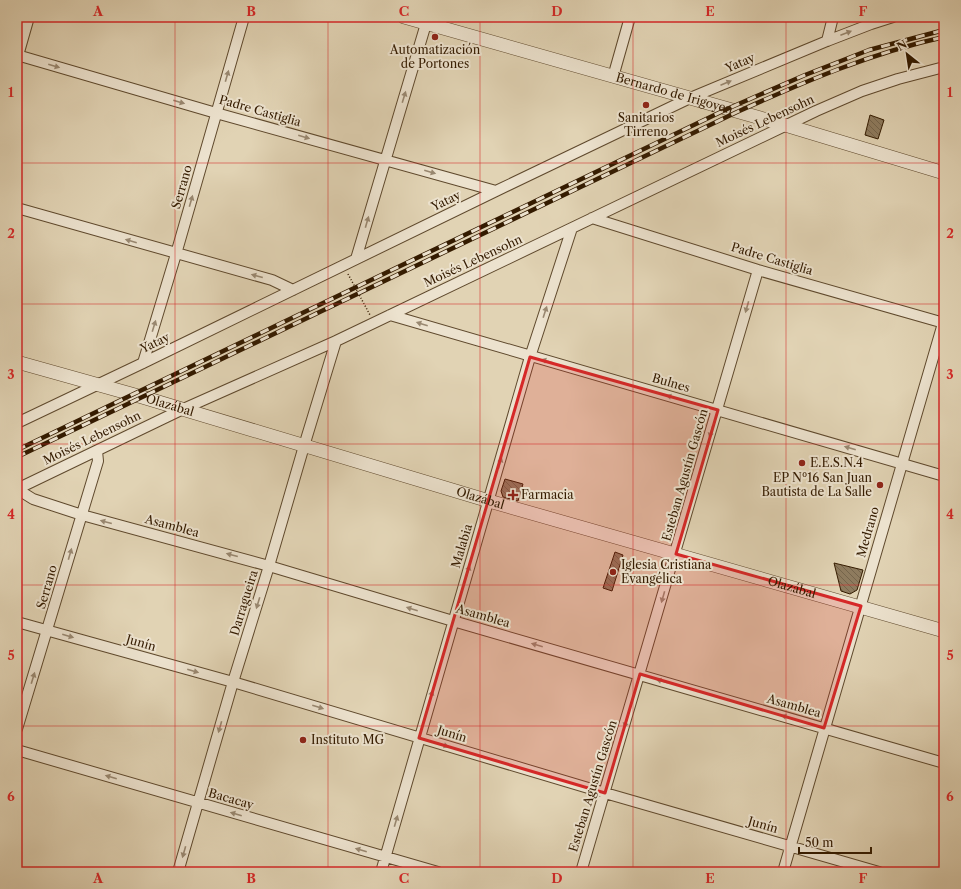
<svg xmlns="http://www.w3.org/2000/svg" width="961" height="889" viewBox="0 0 961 889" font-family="'Libre Caslon Text',serif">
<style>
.building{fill:url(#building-back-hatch);stroke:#341b00}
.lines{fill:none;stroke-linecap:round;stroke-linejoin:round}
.minor-casing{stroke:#5f492d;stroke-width:12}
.tertiary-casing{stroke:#5f492d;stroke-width:14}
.path{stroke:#341b00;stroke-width:1.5;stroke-dasharray:1 2;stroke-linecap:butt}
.minor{stroke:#ece2ce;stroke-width:10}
.tertiary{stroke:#ece2ce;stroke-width:13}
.rail-casing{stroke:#341b00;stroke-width:4.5}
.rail{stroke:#ece2ce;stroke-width:3;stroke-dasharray:9;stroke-linecap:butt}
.oneway{fill:#998871}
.marked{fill:#d62828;fill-opacity:0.2;stroke:#d62828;stroke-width:3;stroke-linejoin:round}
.grid{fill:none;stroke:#d62828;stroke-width:1;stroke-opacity:0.55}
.poi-dot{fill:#8f2418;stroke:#ece2ce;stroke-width:1.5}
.labels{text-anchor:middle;stroke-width:4;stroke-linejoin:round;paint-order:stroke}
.poi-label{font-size:12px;fill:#341b00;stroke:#ece2ce;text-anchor:start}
.street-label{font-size:12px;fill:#341b00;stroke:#ece2ce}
.neatline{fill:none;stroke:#d62828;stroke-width:1.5}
.grid-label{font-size:13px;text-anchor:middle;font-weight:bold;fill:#d62828}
</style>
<defs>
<pattern id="building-back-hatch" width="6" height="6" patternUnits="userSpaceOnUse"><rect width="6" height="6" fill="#8e7b5e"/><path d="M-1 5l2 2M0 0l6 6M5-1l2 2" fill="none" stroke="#75644b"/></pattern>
</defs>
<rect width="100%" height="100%" fill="#e1d3b4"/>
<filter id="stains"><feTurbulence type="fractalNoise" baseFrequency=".005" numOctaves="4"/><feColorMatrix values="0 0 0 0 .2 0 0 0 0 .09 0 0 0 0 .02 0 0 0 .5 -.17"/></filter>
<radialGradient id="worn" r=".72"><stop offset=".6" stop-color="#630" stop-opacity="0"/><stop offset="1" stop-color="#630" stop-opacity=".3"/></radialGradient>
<path class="building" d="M870,115L884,120L878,139L865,135Z
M505,479L523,484L518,501L503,497L501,491Z
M615,552L623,555L612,591L603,588Z
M834,563L863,570L857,590L850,594L841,591Z"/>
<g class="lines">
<g class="minor-casing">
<path id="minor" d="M827,41L833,17
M17,55L216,113L496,191
M17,59L29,17
M613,77L630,17
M17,208L272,280L293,290
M592,218L758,270L944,323
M356,259L428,17
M390,315L944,476
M143,363L176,254L244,17
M17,423L143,363L496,191L690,98L827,41L871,24L893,17
M17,489L181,410L336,341L816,111L862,91L898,79L944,67
M17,489L33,499L82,515L269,566L453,621L944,763
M17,622L233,682L605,793L879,872
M17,729L98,461L97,451
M17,750L438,872
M178,872L233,682L269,566L304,446L336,341
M381,872L530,357L572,228
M581,872L758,270
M783,872L944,320"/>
</g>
<g class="tertiary-casing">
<g id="tertiary">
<path id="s1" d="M404,17L785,125L944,173"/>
<path id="s2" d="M17,362L142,397L489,501L944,631"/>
</g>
</g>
<path class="path" d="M348,274L370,315"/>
<use href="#minor" class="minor"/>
<use href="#tertiary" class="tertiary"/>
<g class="rail-casing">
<path id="rail" d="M17,450L727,109L805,75L869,50L944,30
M17,457L737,112C804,82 871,53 944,37"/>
</g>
<use href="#rail" class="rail"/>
</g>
<defs><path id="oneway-solid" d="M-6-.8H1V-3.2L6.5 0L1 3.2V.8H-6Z"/></defs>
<g class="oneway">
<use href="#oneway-solid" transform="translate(846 33) rotate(-21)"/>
<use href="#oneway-solid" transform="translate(54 66) rotate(16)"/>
<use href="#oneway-solid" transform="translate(227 76) rotate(-74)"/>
<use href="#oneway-solid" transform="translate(726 83) rotate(-23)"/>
<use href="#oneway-solid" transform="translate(404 97) rotate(-73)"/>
<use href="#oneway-solid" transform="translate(179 102) rotate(16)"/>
<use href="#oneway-solid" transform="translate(304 137) rotate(16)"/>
<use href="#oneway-solid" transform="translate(430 172) rotate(16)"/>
<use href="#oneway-solid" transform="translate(191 201) rotate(-74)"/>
<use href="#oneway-solid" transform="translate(367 222) rotate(-74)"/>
<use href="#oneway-solid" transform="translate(131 241) rotate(-164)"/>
<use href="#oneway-solid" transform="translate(257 276) rotate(-165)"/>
<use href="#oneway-solid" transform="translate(747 307) rotate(106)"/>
<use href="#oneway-solid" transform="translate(545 312) rotate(-72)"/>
<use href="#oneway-solid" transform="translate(422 324) rotate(-163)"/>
<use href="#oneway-solid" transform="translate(154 326) rotate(-73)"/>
<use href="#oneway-solid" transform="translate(547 361) rotate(-164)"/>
<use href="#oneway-solid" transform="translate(672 397) rotate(-164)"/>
<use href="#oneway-solid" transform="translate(711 432) rotate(106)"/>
<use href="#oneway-solid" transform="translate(850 448) rotate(-164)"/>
<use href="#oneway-solid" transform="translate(500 463) rotate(-74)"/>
<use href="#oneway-solid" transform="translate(106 522) rotate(-165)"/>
<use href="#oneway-solid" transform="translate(70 554) rotate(-74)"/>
<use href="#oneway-solid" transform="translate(232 555) rotate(-165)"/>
<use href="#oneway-solid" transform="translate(468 571) rotate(-73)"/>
<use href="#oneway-solid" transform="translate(663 597) rotate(106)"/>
<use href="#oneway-solid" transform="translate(258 603) rotate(107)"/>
<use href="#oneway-solid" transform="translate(412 609) rotate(-163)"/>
<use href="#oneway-solid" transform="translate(68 636) rotate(16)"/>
<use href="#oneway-solid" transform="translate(537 645) rotate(-164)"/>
<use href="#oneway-solid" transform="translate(193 671) rotate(16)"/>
<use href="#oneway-solid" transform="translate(33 678) rotate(-73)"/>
<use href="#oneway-solid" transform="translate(662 681) rotate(-164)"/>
<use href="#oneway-solid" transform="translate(431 696) rotate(-74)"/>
<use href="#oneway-solid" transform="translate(318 707) rotate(17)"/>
<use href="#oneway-solid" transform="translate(787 717) rotate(-164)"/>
<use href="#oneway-solid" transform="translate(626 722) rotate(107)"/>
<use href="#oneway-solid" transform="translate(220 727) rotate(106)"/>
<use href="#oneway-solid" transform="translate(443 745) rotate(17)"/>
<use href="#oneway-solid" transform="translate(111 777) rotate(-164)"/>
<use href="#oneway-solid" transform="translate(236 814) rotate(-164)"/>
<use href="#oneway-solid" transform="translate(396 821) rotate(-74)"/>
<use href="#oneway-solid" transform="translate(361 850) rotate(-164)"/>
<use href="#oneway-solid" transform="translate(184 852) rotate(106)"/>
</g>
<path class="marked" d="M530,357L718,410L676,554L861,606L824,728L640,674L605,793L419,738Z"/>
<path class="grid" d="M175,17V872M328,17V872M480,17V872M633,17V872M786,17V872M17,163H944M17,304H944M17,444H944M17,585H944M17,726H944"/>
<g class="poi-dot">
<circle cx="435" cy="37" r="4"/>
<circle cx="646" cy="105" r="4"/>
<circle cx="802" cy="463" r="4"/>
<circle cx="880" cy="485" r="4"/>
<path d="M511 489h4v4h4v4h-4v4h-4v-4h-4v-4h4z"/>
<circle cx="613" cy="572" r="4"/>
<circle cx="303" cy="740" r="4"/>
</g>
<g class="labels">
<g class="poi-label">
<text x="435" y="54" text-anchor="middle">Automatización<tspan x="435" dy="14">de Portones</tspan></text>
<text x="646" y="122" text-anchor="middle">Sanitarios<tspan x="646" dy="14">Tirreno</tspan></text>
<text x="810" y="467">E.E.S.N.4</text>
<text x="872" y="482" text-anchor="end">EP Nº16 San Juan<tspan x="872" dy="14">Bautista de La Salle</tspan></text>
<text x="521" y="499">Farmacia</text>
<text x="621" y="569">Iglesia Cristiana<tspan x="621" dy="14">Evangélica</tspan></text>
<text x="311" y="744">Instituto MG</text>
</g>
<g class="street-label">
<text transform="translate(740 63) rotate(-23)" y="4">Yatay</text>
<text dy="4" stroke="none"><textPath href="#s1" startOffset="281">Bernardo de Irigoyen</textPath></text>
<text transform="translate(260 111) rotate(16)" y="4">Padre Castiglia</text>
<text transform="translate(765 121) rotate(-25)" y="4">Moisés Lebensohn</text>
<text transform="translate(182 187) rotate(-74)" y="4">Serrano</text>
<text transform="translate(446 201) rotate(-26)" y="4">Yatay</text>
<text transform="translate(772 259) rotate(17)" y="4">Padre Castiglia</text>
<text transform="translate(473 261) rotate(-25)" y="4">Moisés Lebensohn</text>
<text transform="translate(155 343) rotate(-26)" y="4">Yatay</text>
<text transform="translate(671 383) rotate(16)" y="4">Bulnes</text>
<text dy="4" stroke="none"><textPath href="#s2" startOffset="159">Olazábal</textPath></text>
<text transform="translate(92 438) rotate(-26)" y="4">Moisés Lebensohn</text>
<text transform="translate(685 475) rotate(-74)" y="4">Esteban Agustín Gascón</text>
<text dy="4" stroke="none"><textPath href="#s2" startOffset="483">Olazábal</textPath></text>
<text transform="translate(172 526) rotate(15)" y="4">Asamblea</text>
<text transform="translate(868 532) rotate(-74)" y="4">Medrano</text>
<text transform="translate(462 546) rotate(-73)" y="4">Malabia</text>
<text transform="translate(47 587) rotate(-74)" y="4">Serrano</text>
<text dy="4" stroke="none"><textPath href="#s2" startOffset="807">Olazábal</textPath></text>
<text transform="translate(244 603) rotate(-73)" y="4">Darragueira</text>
<text transform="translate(483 616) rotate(16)" y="4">Asamblea</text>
<text transform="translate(141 643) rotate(16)" y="4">Junín</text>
<text transform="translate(794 706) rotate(16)" y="4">Asamblea</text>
<text transform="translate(452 734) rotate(17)" y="4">Junín</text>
<text transform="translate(593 786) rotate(-73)" y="4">Esteban Agustín Gascón</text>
<text transform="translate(231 799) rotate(16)" y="4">Bacacay</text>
<text transform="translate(763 825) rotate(16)" y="4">Junín</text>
</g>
</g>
<rect width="961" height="889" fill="none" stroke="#e1d3b4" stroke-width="44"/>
<g transform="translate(907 54) rotate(330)" stroke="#ece2ce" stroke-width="3" paint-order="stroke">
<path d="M0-3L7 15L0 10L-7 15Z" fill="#341b00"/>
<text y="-6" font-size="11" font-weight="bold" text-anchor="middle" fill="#341b00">N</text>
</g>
<path d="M799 847v6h72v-6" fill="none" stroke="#341b00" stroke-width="2"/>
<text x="805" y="847" font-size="12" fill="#341b00" stroke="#ece2ce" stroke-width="3" paint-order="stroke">50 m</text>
<rect x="22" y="22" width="917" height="845" class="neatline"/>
<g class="grid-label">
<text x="98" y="16">A</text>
<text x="251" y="16">B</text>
<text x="404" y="16">C</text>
<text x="557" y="16">D</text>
<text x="710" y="16">E</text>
<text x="863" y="16">F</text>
<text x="11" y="97">1</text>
<text x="950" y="97">1</text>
<text x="11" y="238">2</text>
<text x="950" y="238">2</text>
<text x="11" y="379">3</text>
<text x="950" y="379">3</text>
<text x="11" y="519">4</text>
<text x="950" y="519">4</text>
<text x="11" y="660">5</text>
<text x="950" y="660">5</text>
<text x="11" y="801">6</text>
<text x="950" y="801">6</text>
<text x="98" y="883">A</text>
<text x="251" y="883">B</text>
<text x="404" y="883">C</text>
<text x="557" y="883">D</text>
<text x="710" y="883">E</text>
<text x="863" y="883">F</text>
</g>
<rect width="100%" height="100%" filter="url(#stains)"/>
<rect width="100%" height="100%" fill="url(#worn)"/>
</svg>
